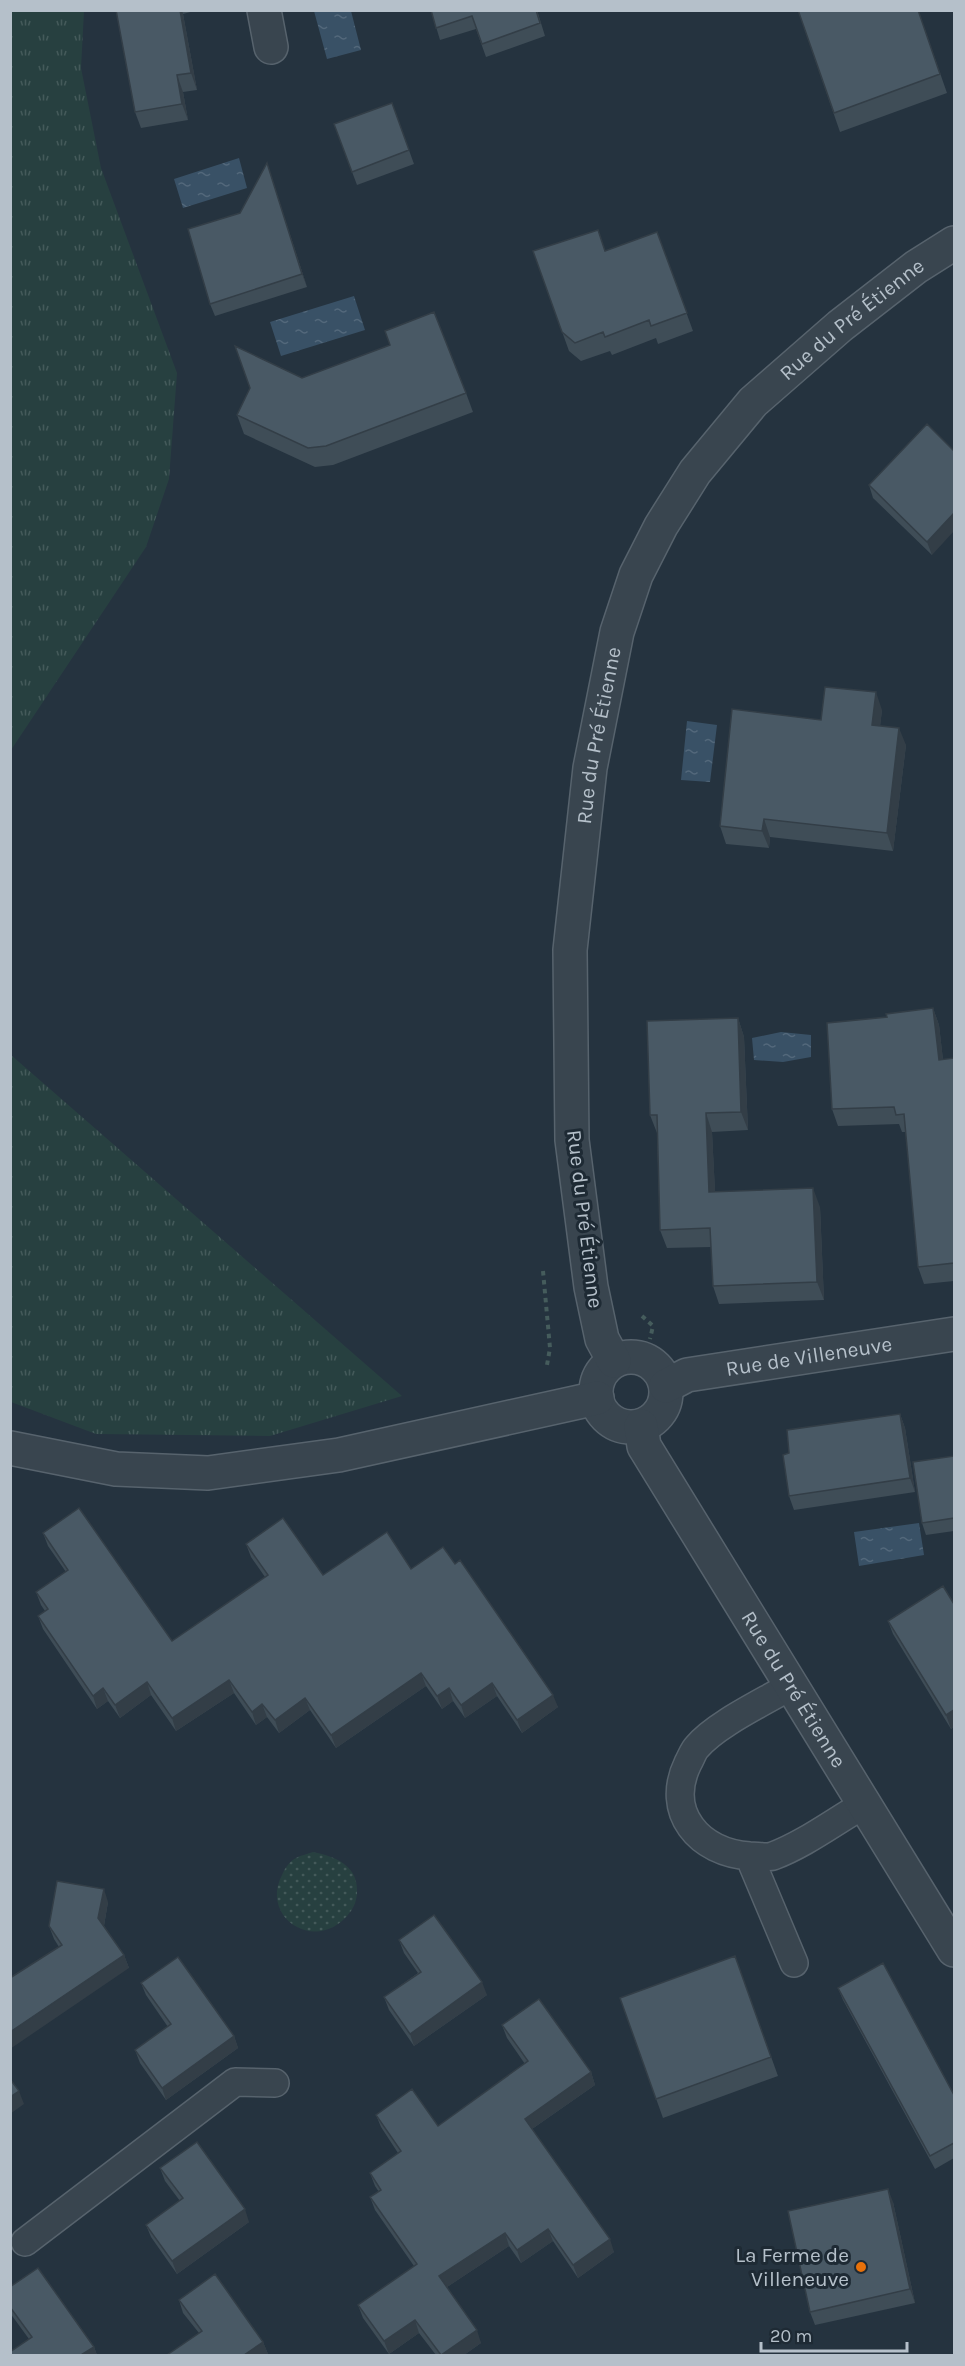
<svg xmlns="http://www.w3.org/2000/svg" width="965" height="2366" viewBox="0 0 965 2366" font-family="Karla,sans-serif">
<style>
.grass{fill:url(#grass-dots)}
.park{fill:url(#park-tufts)}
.water{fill:url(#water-ripples)}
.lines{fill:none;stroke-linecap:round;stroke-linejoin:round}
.service-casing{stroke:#57636d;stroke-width:30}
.minor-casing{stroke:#57636d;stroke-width:36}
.path{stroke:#455c5c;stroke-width:4;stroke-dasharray:4.5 4.5;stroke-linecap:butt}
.service{stroke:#39454f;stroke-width:27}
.minor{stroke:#39454f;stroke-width:33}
.wall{fill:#3f4d57}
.shaded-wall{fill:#333e47}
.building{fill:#495965;stroke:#333e47;stroke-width:1.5}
.food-dot{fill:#e8710a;stroke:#1e2a34;stroke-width:2}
.labels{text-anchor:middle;stroke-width:6;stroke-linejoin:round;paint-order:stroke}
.street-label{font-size:21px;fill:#b5c0ca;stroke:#1e2a34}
.poi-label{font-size:21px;fill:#b5c0ca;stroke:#1e2a34;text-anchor:end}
</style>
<defs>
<pattern id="grass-dots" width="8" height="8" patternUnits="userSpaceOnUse" patternTransform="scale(1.5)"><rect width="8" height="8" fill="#274040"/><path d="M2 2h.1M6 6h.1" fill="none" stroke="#445a5a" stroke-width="1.8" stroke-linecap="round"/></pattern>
<pattern id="park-tufts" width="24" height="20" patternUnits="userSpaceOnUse" patternTransform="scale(1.5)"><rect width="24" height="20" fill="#274040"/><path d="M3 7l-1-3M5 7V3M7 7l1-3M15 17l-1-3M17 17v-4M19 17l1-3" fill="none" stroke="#445a5a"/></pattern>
<pattern id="water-ripples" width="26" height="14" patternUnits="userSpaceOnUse" patternTransform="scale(1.5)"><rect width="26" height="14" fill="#395166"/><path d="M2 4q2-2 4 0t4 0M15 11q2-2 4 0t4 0" fill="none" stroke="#53687b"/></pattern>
</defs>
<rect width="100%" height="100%" fill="#25333f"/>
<path class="grass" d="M313,1852C337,1857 359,1866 357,1894C356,1901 355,1905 351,1911C319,1956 259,1919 282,1875C285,1868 289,1862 296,1858C301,1855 308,1854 313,1852Z"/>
<path class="park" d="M11,10L84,11L81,68L101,168L177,373L169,479L146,547L11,750Z
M10,1055H11L402,1396L270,1436L96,1434L11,1402Z"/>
<path class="water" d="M314,11H351L361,50L327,59Z
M239,158L247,188L183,208L174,179Z
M354,296L365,330L281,356L270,322Z
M687,721L717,725L710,782L681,780Z
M781,1032L811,1035V1057L783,1062L754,1060L752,1038Z
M919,1523L924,1555L859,1566L854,1532Z"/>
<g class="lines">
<g class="service-casing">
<path id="service" d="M792,1685C766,1701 716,1724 697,1747C693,1751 691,1758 688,1763C664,1812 699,1853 750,1856C757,1856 767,1858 773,1856C805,1844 835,1821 865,1804
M749,1856L794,1963
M25,2242L235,2082L275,2083"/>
</g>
<g class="minor-casing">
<g id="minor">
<path d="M264,10L271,47"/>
<circle cx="631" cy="1392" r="35"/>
<path id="s1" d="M614,1361L602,1339L591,1287L572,1140L570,950L590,768L617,632L636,575L661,526L695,472L753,402L840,326L916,267L954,243"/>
<path id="s2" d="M666,1386L687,1375L954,1334"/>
<path id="s3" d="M641,1426L644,1446L954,1950"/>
<path d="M10,1448L116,1469L208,1473L339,1455L597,1398"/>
</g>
</g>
<path class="path" d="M543,1271L550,1348L547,1365
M642,1316L653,1326L650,1339"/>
<use href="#service" class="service"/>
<use href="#minor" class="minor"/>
</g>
<path class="wall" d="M116,10H198L183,14L197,90L183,92L188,120L141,128L135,112Z
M431,10H537L545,36L486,57L476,29L440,40Z
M798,10H918L947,93L840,132Z
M392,103L414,164L357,185L334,124Z
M271,176L307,287L215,316L210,304L240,213Z
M657,232L693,331L658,344L656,338L612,355L610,351L581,361L569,351L533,251H605Z
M466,393L473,412L333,465L315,467L244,434L237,415Z
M927,424L932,555L873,498L869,485Z
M882,710L880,726L906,745L893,851L770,837L769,848L726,844L720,826L821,720Z
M933,1008L939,1025L943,1060L954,1058V1281L924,1284L918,1267L906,1132H902L899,1124L838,1126L832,1109L887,1017Z
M738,1018L744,1037L748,1130L712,1132L715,1192L820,1207L824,1300L719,1304L713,1286L711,1247L667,1248L660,1230L657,1133L650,1115Z
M900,1414L905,1428L915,1492L794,1510L789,1496Z
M954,1456V1531L926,1535L922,1523Z
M43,1533L172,1641L265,1577L251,1557L246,1544L323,1575L411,1569L455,1564L558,1707L522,1733L497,1696L465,1718L453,1701L442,1709L426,1686L336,1748L310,1710L279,1733L267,1717L256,1725L234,1693L176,1731L151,1695L120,1718L108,1701L97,1709L43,1629L38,1616L45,1611L41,1605L36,1592L66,1572L48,1546Z
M954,1604V1727L951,1729L893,1634L888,1621Z
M108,1902L104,1926L124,1955L129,1968L59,1947L54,1939L49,1926Z
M399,1940L487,1995L414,2046L389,2010L384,1997L418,1973L404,1953Z
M735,1956L778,2076L663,2118L620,1998Z
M141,1983L234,2036L238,2048L166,2100L140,2063L135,2050L168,2027L146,1995Z
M838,1988L954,2095V2158L935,2169L843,2000Z
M502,2025L591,2072L595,2085L532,2129L614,2252L578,2278L553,2241L521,2263L509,2246L447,2287L481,2343L464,2355H436L419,2333L389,2354L363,2318L358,2305L414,2266L375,2210L370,2197L379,2192L375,2186L370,2173L398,2153L381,2127L376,2115L438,2126L525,2064L507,2038Z
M160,2168L249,2222L177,2274L151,2237L146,2225L180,2201L165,2181Z
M893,2202L915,2303L815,2325L810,2312Z
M10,2287L94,2347L97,2355H10L29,2339L10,2313Z
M179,2300L263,2342L268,2354L199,2333L183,2313Z"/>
<path class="shaded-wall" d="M180,10H182L183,14L197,90L191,73Z
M177,75L183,92L188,120L182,104Z
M267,163L271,176L307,287L302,274Z
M954,513V531L932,555L927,542Z
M876,692L882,710L878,743L872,725Z
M899,728L906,745L893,851L887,833Z
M764,819L770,837L769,848L762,831Z
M933,1008L939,1025L945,1077L939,1060Z
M738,1018L744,1037L748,1130L741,1112Z
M706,1113L712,1132L716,1210L709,1192Z
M813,1188L820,1207L824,1300L817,1282Z
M900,1414L905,1428L915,1492L910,1478Z
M421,1673L426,1686L336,1748L331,1735Z
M229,1680L234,1693L176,1731L172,1718Z
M147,1682L151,1695L120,1718L115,1705Z
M492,1683L497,1696L465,1718L461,1705Z
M103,1688L108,1701L97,1709L93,1696Z
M449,1688L453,1701L442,1709L437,1696Z
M553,1695L558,1707L522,1733L517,1720Z
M305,1698L310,1710L279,1733L275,1720Z
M262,1704L267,1717L256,1725L252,1712Z
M954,1710V1727L951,1729L946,1715Z
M104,1889L108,1902L103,1931L98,1918Z
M124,1955L129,1968L10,2049V2032Z
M482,1982L487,1995L414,2046L410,2034Z
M234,2036L238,2048L166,2100L162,2088Z
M591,2072L595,2085L529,2131L525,2119Z
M19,2091L24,2104L10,2114V2097Z
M888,2189L893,2202L915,2303L910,2289Z
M245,2209L249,2222L177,2274L172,2261Z
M548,2229L553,2241L521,2263L517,2250Z
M505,2233L509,2246L444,2289L439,2276Z
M610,2239L614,2252L578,2278L573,2265Z
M415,2320L419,2333L389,2354L384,2341Z
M477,2330L481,2343L464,2355H441Z
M263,2342L268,2354L266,2355H244Z
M94,2347L97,2355H81Z"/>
<path class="building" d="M116,10H180L191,73L177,75L182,104L135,112Z
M431,10H536L540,23L482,44L472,16L436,28Z
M798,10H918L940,74L834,113Z
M392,103L409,150L352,172L334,124Z
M267,163L302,274L210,304L188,229L240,213Z
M598,230L605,251L657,232L687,313L651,326L649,320L605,337L603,332L575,343L562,332L533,251Z
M434,312L466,393L326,446L308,448L237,415L250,388L235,346L302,378L390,345L385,331Z
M927,424L954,451V513L927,542L869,485Z
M825,687L876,692L872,725L899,728L887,833L764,819L762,831L720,826L732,709L821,720Z
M933,1008L939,1060L954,1058V1263L918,1267L904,1114L896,1115L894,1107L832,1109L827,1023L887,1017L886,1014Z
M738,1018L741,1112L706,1113L709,1192L813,1188L817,1282L713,1286L710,1228L660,1230L657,1115H650L647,1021Z
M900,1414L910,1478L789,1496L783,1455L789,1453L787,1430Z
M954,1456V1518L922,1523L913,1462Z
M79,1508L172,1641L268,1575L246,1544L283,1518L323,1575L387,1532L411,1569L443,1547L455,1564L460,1560L553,1695L517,1720L492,1683L461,1705L449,1688L437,1696L421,1673L331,1735L305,1698L275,1720L262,1704L252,1712L229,1680L172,1718L147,1682L115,1705L103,1688L93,1696L38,1616L48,1609L36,1592L68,1570L43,1533Z
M943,1586L954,1604V1710L946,1715L888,1621Z
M57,1881L104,1889L98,1918L124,1955L10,2032V1978L62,1945L49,1926Z
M434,1915L482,1982L410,2034L384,1997L421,1972L399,1940Z
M735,1956L771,2057L656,2099L620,1998Z
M178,1957L234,2036L162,2088L135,2050L171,2024L141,1983Z
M883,1963L954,2095V2143L930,2156L838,1988Z
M539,1999L591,2072L525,2119L610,2239L573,2265L548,2229L517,2250L505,2233L439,2276L477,2330L441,2355L415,2320L384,2341L358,2305L417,2264L370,2197L381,2190L370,2173L401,2151L376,2115L412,2089L438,2126L528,2061L502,2025Z
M10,2079L19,2091L10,2097Z
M197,2142L245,2209L172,2261L146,2225L183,2198L160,2168Z
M888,2189L910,2289L810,2312L788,2211Z
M38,2268L94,2347L81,2355H10V2352L32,2337L10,2307V2287Z
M215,2274L263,2342L244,2355H167L202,2331L179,2300Z"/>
<circle class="food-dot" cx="861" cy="2267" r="6"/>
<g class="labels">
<g class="street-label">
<text dy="7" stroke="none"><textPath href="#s1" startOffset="1137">Rue du Pré Étienne</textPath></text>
<text dy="7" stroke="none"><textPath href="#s1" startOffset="633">Rue du Pré Étienne</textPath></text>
<text transform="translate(585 1219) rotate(83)" y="7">Rue du Pré Étienne</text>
<text dy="7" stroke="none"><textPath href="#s2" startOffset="147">Rue de Villeneuve</textPath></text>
<text dy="7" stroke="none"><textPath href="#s3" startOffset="306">Rue du Pré Étienne</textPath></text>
</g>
<g class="poi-label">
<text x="849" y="2262">La Ferme de<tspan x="849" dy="24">Villeneuve</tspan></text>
</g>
</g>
<rect width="965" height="2366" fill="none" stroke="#b5c0ca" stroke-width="24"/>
<path d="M761 2342v9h146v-9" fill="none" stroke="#b5c0ca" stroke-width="3"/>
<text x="770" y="2342" font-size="18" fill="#b5c0ca" stroke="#1e2a34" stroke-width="4.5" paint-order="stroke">20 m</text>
</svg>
